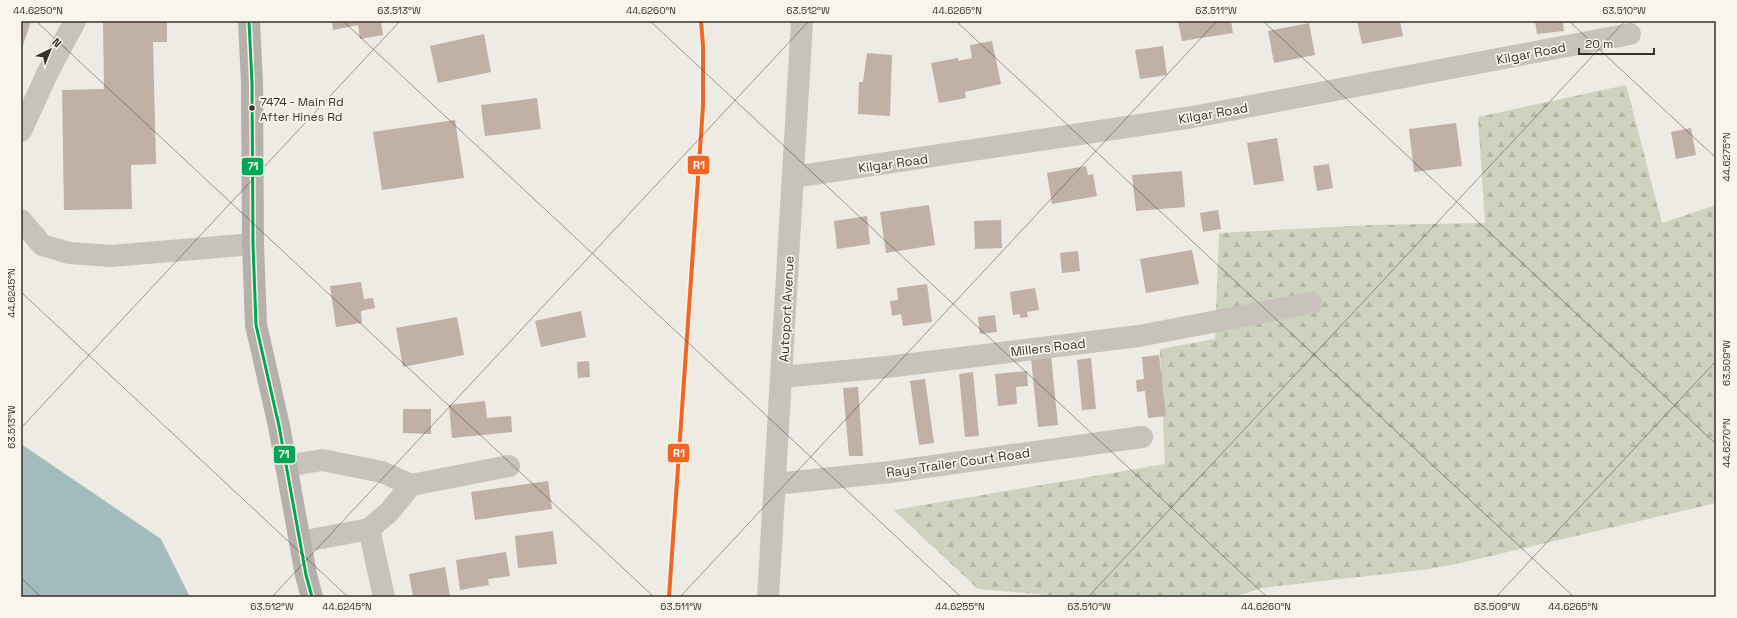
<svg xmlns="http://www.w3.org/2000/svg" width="1737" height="618" viewBox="0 0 1737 618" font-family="'Space Grotesk',sans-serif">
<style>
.forest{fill:url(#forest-firs)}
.water{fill:#a2bcbe}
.building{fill:#c0b0a6}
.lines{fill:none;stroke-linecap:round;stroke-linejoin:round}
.minor{stroke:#c7c2bc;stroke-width:22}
.major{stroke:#b6b0ab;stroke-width:22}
.bus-1-casing{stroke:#f9f4ec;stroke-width:6}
.bus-1{stroke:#00a651;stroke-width:3}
.rail-1-casing{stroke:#f9f4ec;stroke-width:7}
.rail-1{stroke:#f26522;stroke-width:4}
.ticks{fill:none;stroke:#38302b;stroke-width:1;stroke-opacity:0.45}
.bus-dot{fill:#38302b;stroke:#f9f4ec;stroke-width:1.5}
.labels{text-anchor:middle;stroke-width:3.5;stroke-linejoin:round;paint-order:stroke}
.bus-label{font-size:12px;fill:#38302b;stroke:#f9f4ec;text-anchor:start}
.street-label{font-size:13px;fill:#38302b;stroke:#f9f4ec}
.line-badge{stroke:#f9f4ec;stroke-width:1.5}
.badge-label{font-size:11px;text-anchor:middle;font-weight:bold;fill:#fff}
.neatline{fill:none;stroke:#38302b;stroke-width:1.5}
.ticks-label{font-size:10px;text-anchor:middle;fill:#38302b}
</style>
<defs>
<pattern id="forest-firs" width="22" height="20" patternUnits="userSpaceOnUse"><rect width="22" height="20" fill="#ced3bf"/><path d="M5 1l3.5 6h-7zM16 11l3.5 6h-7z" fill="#b2b5a4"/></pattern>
</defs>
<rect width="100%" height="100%" fill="#eeeae4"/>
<path class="forest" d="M1626,85L1662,223L1716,205V503L1465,562L1429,569L1262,588L1233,597H1069L978,589L894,510L1165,464L1160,349L1215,339L1219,233L1371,225L1485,223L1478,117Z"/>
<path class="water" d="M21,444L161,539L190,597H21Z"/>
<path class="building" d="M21,21H31L21,51Z
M103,21H167V42H153L156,164L131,165L132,209L64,210L62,90L104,89Z
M332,21H381L383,35L360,39L358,25L333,30Z
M1178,21H1231L1233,33L1182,41Z
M1357,21H1400L1403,36L1362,44Z
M1535,21H1563L1564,31L1537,34Z
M1309,23L1315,55L1274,63L1268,31Z
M484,34L491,72L438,83L430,46Z
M992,41L1001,84L965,92L966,98L939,103L931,63L958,58V61L972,58L970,45Z
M1163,46L1167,75L1140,79L1135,50Z
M867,53L892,55L890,116L858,114L859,82H863Z
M537,98L541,129L485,136L481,105Z
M455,120L464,178L382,190L373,132Z
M1456,123L1462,166L1414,172L1409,129Z
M1691,128L1696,155L1676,159L1671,132Z
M1277,138L1284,181L1254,185L1247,143Z
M1329,164L1333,188L1317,191L1313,166Z
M1086,166L1088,175L1093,174L1097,196L1052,204L1047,173Z
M1182,171L1185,207L1136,211L1132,175Z
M929,205L935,245L886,253L880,212Z
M1218,210L1221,229L1203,232L1200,213Z
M867,216L870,244L837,249L834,221Z
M1001,220L1002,248L975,249L974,221Z
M1192,250L1199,284L1146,293L1140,259Z
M1078,251L1080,271L1062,273L1060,253Z
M361,282L364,299L373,298L375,308L361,311L362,323L336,327L330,286Z
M927,284L932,322L903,326L901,314L892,316L890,301L898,300L897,288Z
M1035,288L1039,310L1027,312L1028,317L1020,318V314L1013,315L1010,292Z
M581,311L586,337L541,347L535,321Z
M995,315L997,332L980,334L978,317Z
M457,317L464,355L403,367L396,328Z
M1159,355L1166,416L1148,418L1145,391L1137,392L1136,380L1144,379L1142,357Z
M1051,356L1058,425L1038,427L1031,358Z
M1091,358L1096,409L1082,410L1077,360Z
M589,361L590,377L578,378L577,362Z
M1027,371L1028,386L1016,387L1017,404L998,406L995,374Z
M973,372L979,436L965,437L959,374Z
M925,379L934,443L919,445L910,381Z
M858,387L863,456H849L843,388Z
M485,401L487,418L511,416L512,432L452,438L449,405Z
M403,409H431V434L403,433Z
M548,481L552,509L475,520L471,492Z
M553,531L557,564L518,568L515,536Z
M506,552L510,576L488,579L489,585L460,590L456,560Z
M445,567L450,597H413L409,574Z"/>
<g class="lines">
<path class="minor" d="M21,131L47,74L75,21
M793,177L1193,117L1630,34
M21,220L42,245L69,253L111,256L253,244
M782,377L887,367L1139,336L1311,303
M286,466L322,460L382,472L411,485L509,466
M775,484L890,472L1142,437
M369,529L389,512L411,485
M300,542L369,529L384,597
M768,597L802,21"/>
<path class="major" d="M249,21L252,83L253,244L256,325L279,426L306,575L312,597"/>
<g class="bus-1-casing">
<path id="bus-1" d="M249,21L252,83L253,244L256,325L279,426L306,575L312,597"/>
</g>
<use href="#bus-1" class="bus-1"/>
<g class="rail-1-casing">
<path id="rail-1" d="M669,597L703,106V46L701,21"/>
</g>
<use href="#rail-1" class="rail-1"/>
</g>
<path class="ticks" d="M36,21L654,597M343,21L961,597M650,21L1267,597M956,21L1574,597M1263,21L1716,444M1569,21L1716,158M21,292L348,597M21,428L400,21M21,578L41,597M272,597L809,21M680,597L1217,21M1088,597L1625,21M1496,597L1716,361"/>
<circle class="bus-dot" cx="252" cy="108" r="3.5"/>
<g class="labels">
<g class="bus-label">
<text x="260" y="106">7474 - Main Rd<tspan x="260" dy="15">After Hines Rd</tspan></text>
</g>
<g class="street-label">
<text transform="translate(1531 53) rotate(-11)" y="5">Kilgar Road</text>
<text transform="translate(1213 113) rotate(-10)" y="5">Kilgar Road</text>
<text transform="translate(893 163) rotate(-8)" y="5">Kilgar Road</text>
<text transform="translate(786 309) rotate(-87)" y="5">Autoport Avenue</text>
<text transform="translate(1048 347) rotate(-7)" y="5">Millers Road</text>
<text transform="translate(958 462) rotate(-8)" y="5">Rays Trailer Court Road</text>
</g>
</g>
<g class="line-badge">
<rect x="687" y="155" width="23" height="20" rx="4" fill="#f26522"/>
<rect x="241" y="157" width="23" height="19" rx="4" fill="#00a651"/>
<rect x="667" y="443" width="23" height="20" rx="4" fill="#f26522"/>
<rect x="273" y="445" width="23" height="19" rx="4" fill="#00a651"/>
</g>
<g class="badge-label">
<text x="699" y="169">R1</text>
<text x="253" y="170">71</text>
<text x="679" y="457">R1</text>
<text x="284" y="458">71</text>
</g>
<rect width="1737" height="618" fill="none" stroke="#f9f4ec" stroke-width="44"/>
<g transform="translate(50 50) rotate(43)" stroke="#f9f4ec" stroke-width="3" paint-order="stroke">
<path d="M0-3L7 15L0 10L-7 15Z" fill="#38302b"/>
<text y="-6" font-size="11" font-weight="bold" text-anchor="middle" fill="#38302b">N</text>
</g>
<path d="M1579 48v6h75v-6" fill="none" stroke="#38302b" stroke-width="2"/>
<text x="1585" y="48" font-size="12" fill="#38302b" stroke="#f9f4ec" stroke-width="3" paint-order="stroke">20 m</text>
<rect x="22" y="22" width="1693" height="574" class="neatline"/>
<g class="ticks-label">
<text x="38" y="14">44.6250°N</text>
<text x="399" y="14">63.513°W</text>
<text x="651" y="14">44.6260°N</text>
<text x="808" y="14">63.512°W</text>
<text x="957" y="14">44.6265°N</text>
<text x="1216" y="14">63.511°W</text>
<text x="1624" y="14">63.510°W</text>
<text transform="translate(1726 157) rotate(-90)" y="4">44.6275°N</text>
<text transform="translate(11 293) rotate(-90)" y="4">44.6245°N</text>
<text transform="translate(1726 363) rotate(-90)" y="4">63.509°W</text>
<text transform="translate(11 427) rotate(-90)" y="4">63.513°W</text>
<text transform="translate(1726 443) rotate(-90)" y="4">44.6270°N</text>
<text x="272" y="610">63.512°W</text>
<text x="347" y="610">44.6245°N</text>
<text x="681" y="610">63.511°W</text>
<text x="960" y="610">44.6255°N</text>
<text x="1089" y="610">63.510°W</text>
<text x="1266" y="610">44.6260°N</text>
<text x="1497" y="610">63.509°W</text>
<text x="1573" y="610">44.6265°N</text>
</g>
</svg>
